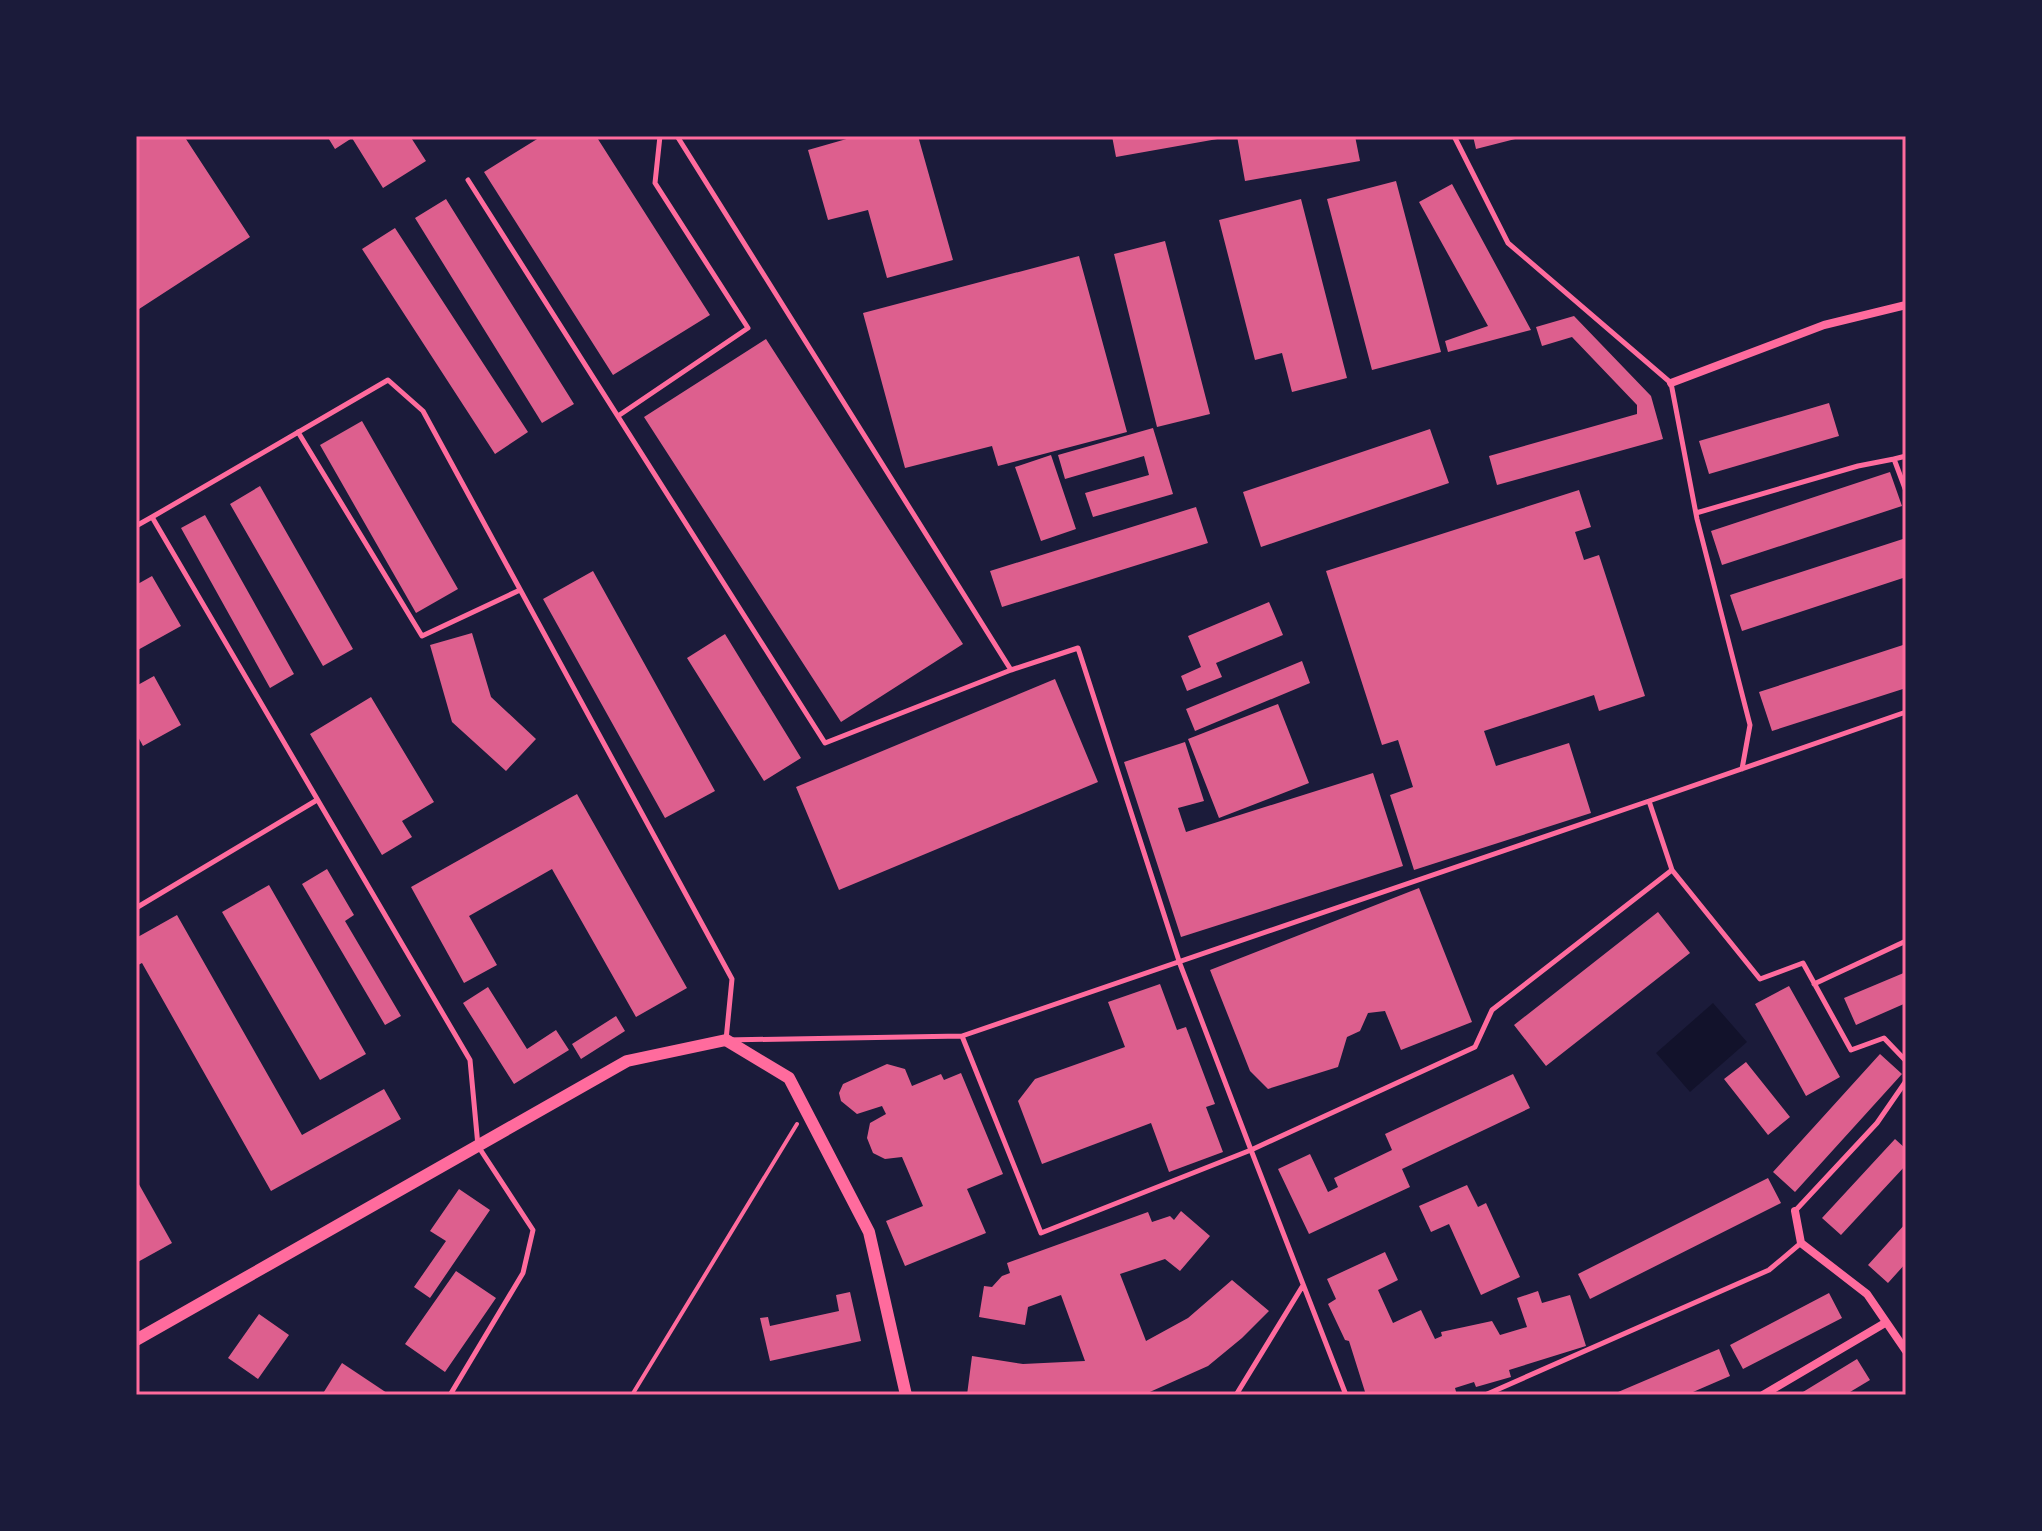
<svg xmlns="http://www.w3.org/2000/svg" width="2042" height="1531" viewBox="0 0 2042 1531" font-family="'Times New Roman',serif">
<style>
.water{fill:#12122b}
.building{fill:#dd5f8e}
.lines{fill:none;stroke-linecap:round;stroke-linejoin:round}
.path{stroke:#ff6b9d;stroke-width:4}
.service{stroke:#ff6b9d;stroke-width:5}
.minor{stroke:#ff6b9d;stroke-width:8}
.tertiary{stroke:#ff6b9d;stroke-width:12}
.neatline{fill:none;stroke:#ff6b9d;stroke-width:3}
</style>
<rect width="100%" height="100%" fill="#1b1b3a"/>
<path class="water" d="M1713,1003L1747,1042L1690,1092L1656,1053Z"/>
<path class="building" d="M136,136H184L250,237L136,311Z
M327,136H410L426,161L383,188L352,138L335,149Z
M542,136H596L710,315L613,375L484,172Z
M857,136H918L953,260L887,278L868,210L828,220L808,150Z
M1112,136H1223V138L1116,157Z
M1237,136H1355L1360,161L1245,181Z
M1473,136H1523V137L1476,149Z
M1396,181L1441,352L1372,370L1327,199Z
M1452,184L1531,330L1448,352L1445,341L1488,326L1419,202Z
M446,199L574,404L542,423L415,218Z
M1301,199L1347,378L1292,392L1282,353L1255,360L1219,220Z
M395,228L528,432L495,454L362,249Z
M1165,241L1210,414L1157,427L1114,254Z
M1079,256L1127,432L998,466L992,446L905,468L863,313Z
M1574,316L1651,396L1663,439L1497,485L1489,456L1637,414V405L1572,337L1542,346L1536,327Z
M766,339L963,644L841,722L644,417Z
M1829,403L1839,436L1709,474L1699,441Z
M362,421L458,589L416,613L320,445Z
M1153,428L1173,494L1093,517L1085,493L1149,475L1144,456L1065,479L1058,455Z
M1430,429L1449,483L1261,547L1243,492Z
M1051,455L1076,529L1041,541L1015,467Z
M1890,472L1902,506L1722,565L1711,531Z
M260,486L353,649L323,666L230,504Z
M1579,490L1591,527L1575,532L1584,560L1599,555L1645,696L1599,711L1594,695L1484,731L1496,766L1569,743L1591,813L1414,870L1390,795L1413,787L1398,740L1382,745L1326,571Z
M1196,507L1208,543L1002,607L990,571Z
M205,515L294,674L270,688L181,528Z
M1906,538V577L1742,631L1730,595Z
M593,571L715,791L665,818L543,599Z
M152,576L181,626L136,651V585Z
M1269,602L1283,635L1216,663L1222,677L1187,691L1181,676L1201,667L1188,636Z
M472,633L491,697L536,739L506,771L452,722L430,645Z
M725,634L801,758L764,781L687,658Z
M1906,644V688L1772,731L1759,692Z
M1302,661L1310,683L1195,731L1186,709Z
M154,676L181,725L143,746L136,733V686Z
M1055,679L1098,782L839,890L796,787Z
M371,697L434,802L402,821L412,837L382,855L310,734Z
M1278,704L1309,783L1219,818L1188,739Z
M1185,742L1204,801L1178,808L1186,832L1373,773L1403,866L1181,937L1124,762Z
M577,794L687,988L636,1017L552,869L469,916L497,965L464,983L411,887Z
M327,869L354,915L345,921L401,1016L385,1025L302,884Z
M269,885L366,1054L320,1080L222,912Z
M1419,888L1472,1022L1401,1050L1385,1011L1368,1013L1360,1031L1347,1037L1338,1067L1268,1089L1250,1071L1210,970Z
M1658,912L1690,953L1546,1066L1514,1025Z
M177,915L302,1135L384,1089L401,1119L271,1191L142,963L136,966V938Z
M1906,972V1003L1856,1025L1844,998Z
M1160,984L1177,1030L1186,1027L1215,1104L1206,1107L1223,1152L1169,1172L1151,1123L1042,1164L1018,1101L1035,1079L1125,1047L1108,1002Z
M1789,986L1840,1077L1806,1096L1755,1004Z
M488,987L527,1049L556,1030L569,1050L514,1084L463,1003Z
M616,1016L625,1031L581,1059L572,1044Z
M1880,1054L1902,1074L1795,1192L1773,1172Z
M1746,1062L1790,1117L1768,1135L1724,1079Z
M887,1064L905,1069L912,1086L941,1074L944,1080L961,1073L1003,1174L967,1189L986,1233L905,1266L886,1221L923,1206L902,1157L885,1159L873,1153L867,1138L870,1123L886,1114L882,1106L857,1114L841,1101L839,1093L843,1084Z
M1513,1074L1530,1108L1402,1169L1410,1187L1309,1234L1278,1169L1310,1154L1328,1192L1338,1187L1334,1178L1392,1150L1385,1134Z
M1895,1139L1906,1149V1165L1841,1235L1822,1218Z
M1768,1178L1781,1203L1590,1299L1578,1274Z
M136,1179L172,1243L136,1263Z
M1467,1185L1478,1207L1486,1203L1520,1277L1481,1295L1449,1224L1431,1232L1419,1206Z
M459,1189L490,1210L430,1298L414,1287L446,1241L430,1231Z
M1181,1211L1210,1236L1180,1271L1165,1259L1120,1274L1146,1341L1188,1318L1232,1280L1269,1311L1242,1338L1208,1366L1143,1395H967L972,1356L1023,1364L1085,1361L1061,1295L1028,1307L1025,1325L979,1317L984,1286L992,1287L1002,1276L1010,1273L1007,1263L1148,1212L1152,1222L1170,1216L1174,1220Z
M1906,1223V1263L1888,1283L1868,1265Z
M1385,1252L1398,1280L1378,1290L1393,1323L1421,1310L1435,1339L1442,1336L1441,1332L1492,1321L1500,1335L1527,1327L1517,1298L1538,1291L1542,1303L1570,1295L1586,1346L1509,1370L1511,1377L1476,1387L1474,1382L1455,1388L1457,1395H1366L1349,1341L1345,1340L1328,1304L1336,1299L1327,1279Z
M456,1271L496,1298L445,1372L405,1344Z
M850,1292L861,1341L770,1361L760,1318L768,1317L770,1326L839,1311L836,1295Z
M1829,1293L1842,1318L1743,1369L1730,1345Z
M259,1314L289,1335L258,1379L228,1358Z
M1719,1349L1730,1376L1686,1395H1611Z
M1857,1359L1870,1380L1845,1395H1798Z
M342,1363L390,1395H322Z"/>
<g class="lines">
<path class="path" d="M632,1395L797,1124"/>
<path class="service" d="M677,136L1011,670L1078,648L1180,964L1251,1150L1041,1233L962,1036
M1454,136L1508,243L1671,383L1697,519L1750,725L1742,769
M468,180L825,743L1011,670
M618,416L748,328L655,183L660,136
M298,432L422,636L520,590
M1906,456L1894,459L1906,491
M1696,513L1858,466L1894,459
M136,526L152,517
M1649,801L1906,712
M136,908L317,800
M1814,984L1906,941
M1795,1211L1877,1123L1906,1081
M450,1395L523,1273L533,1230L478,1146L470,1060L152,517L388,380L423,411L732,979L726,1040L962,1036L1649,801L1672,870
M1236,1395L1302,1287
M1346,1395L1251,1150L1475,1047L1492,1010L1672,870L1760,979L1803,963L1851,1050L1884,1038L1906,1061
M1485,1395L1769,1270L1801,1243"/>
<path class="minor" d="M1671,383L1824,325L1906,305
M1795,1211L1801,1243L1867,1294L1906,1351
M1763,1395L1885,1323"/>
<path class="tertiary" d="M136,1340L627,1061L726,1040L789,1078L869,1232L906,1395"/>
</g>
<rect width="2042" height="1531" fill="none" stroke="#1b1b3a" stroke-width="276"/>
<rect x="138" y="138" width="1766" height="1255" class="neatline"/>
</svg>
